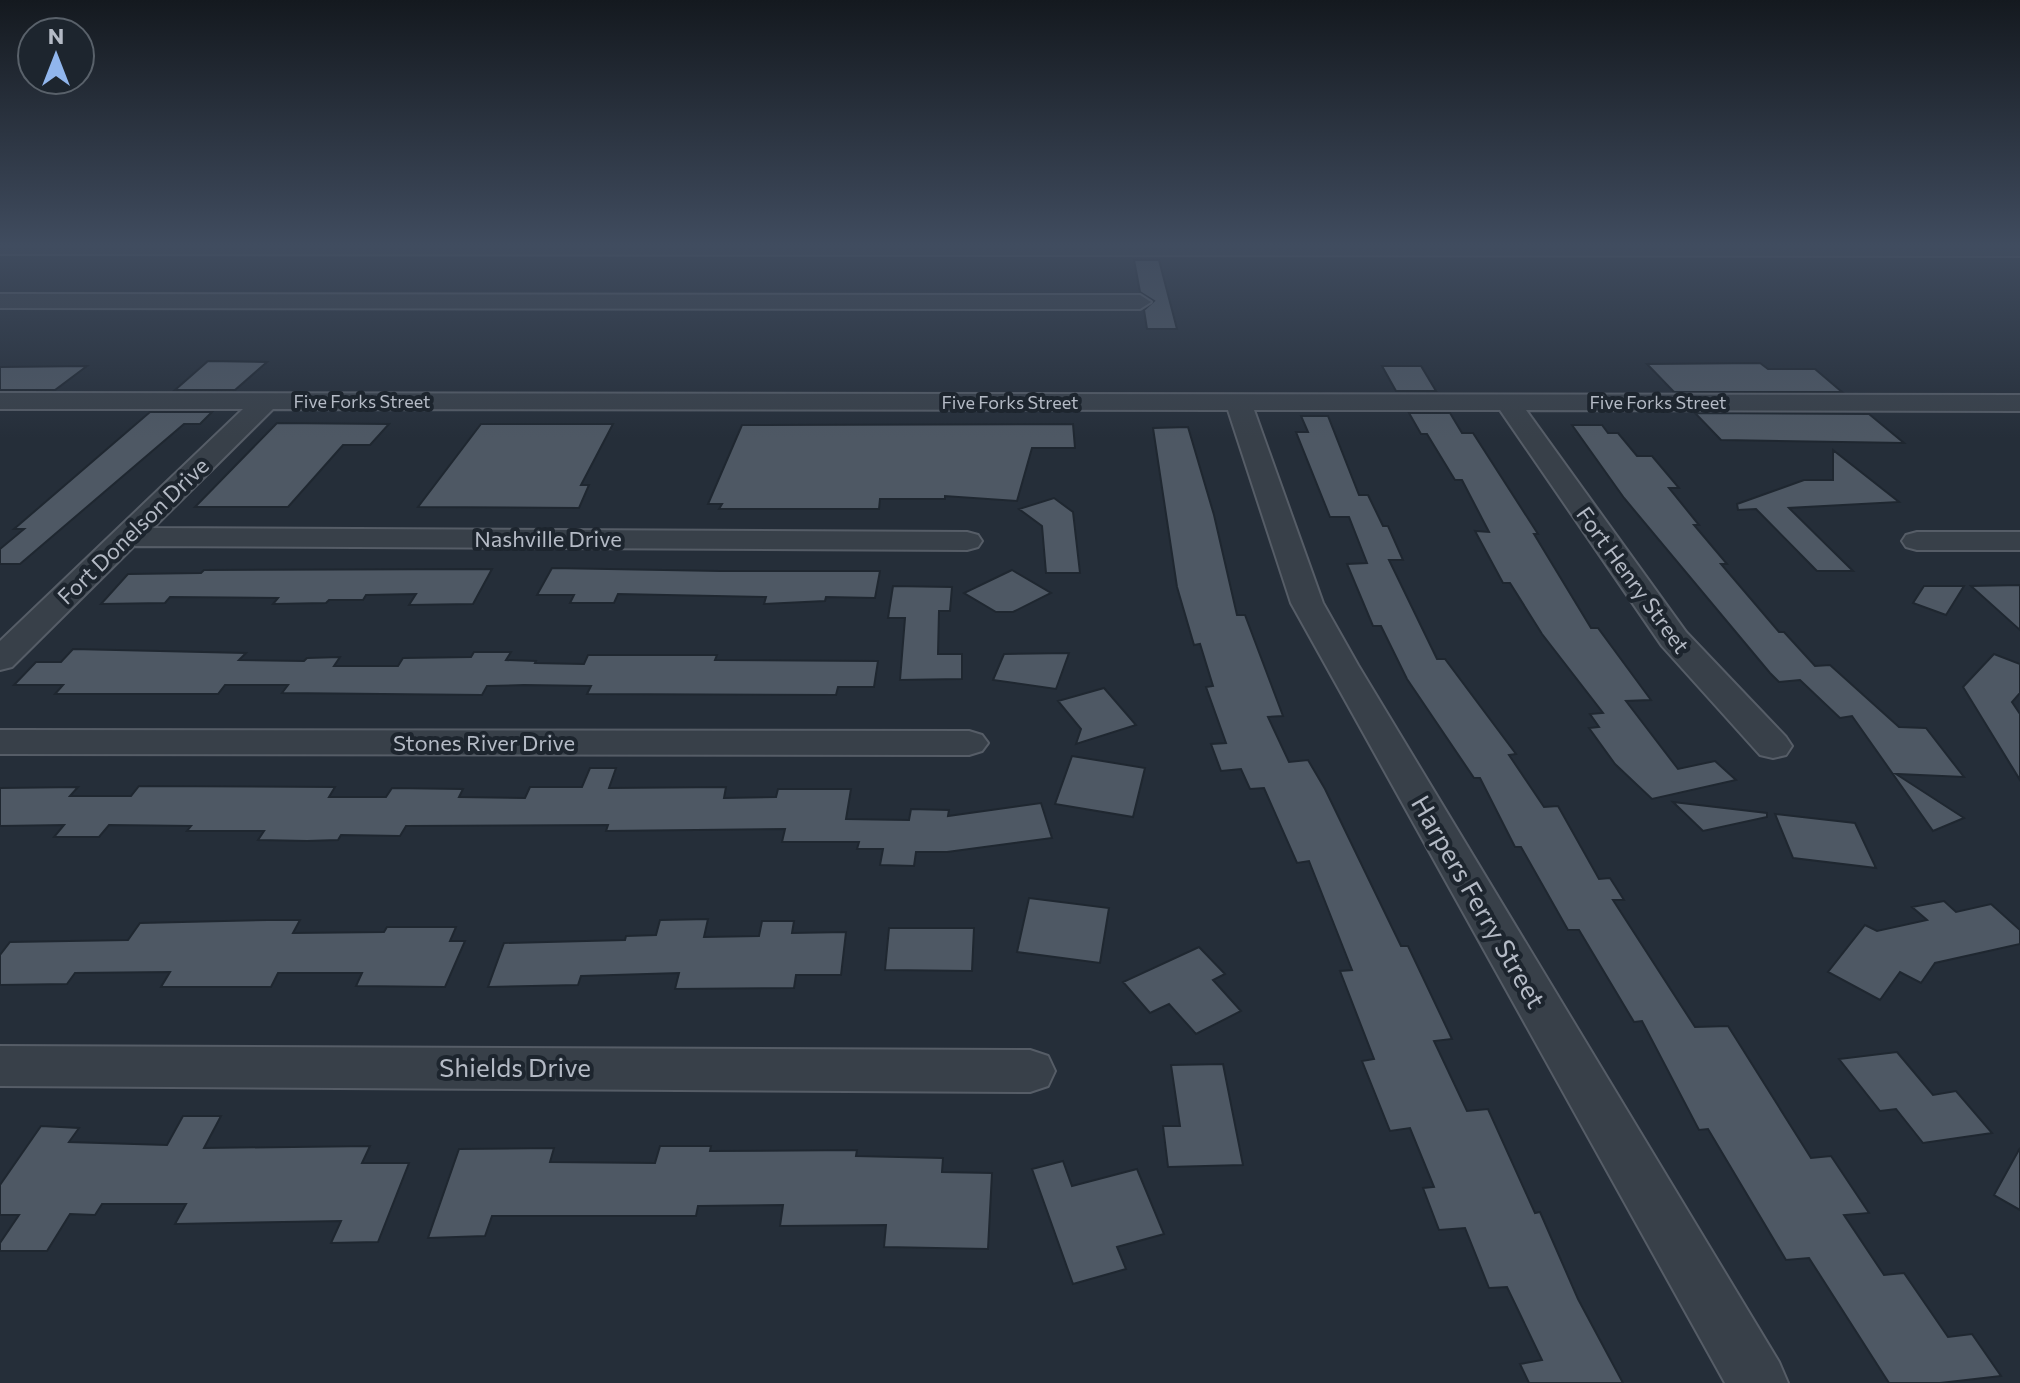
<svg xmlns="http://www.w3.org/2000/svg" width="2020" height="1383" viewBox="0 0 2020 1383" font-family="Commissioner,sans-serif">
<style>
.building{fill:#4e5864;stroke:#1f2730;stroke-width:2}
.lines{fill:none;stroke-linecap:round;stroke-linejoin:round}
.minor-casing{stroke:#565d67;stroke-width:4}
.minor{fill:#384049;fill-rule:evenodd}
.labels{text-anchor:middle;stroke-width:8;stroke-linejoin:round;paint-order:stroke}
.far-street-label{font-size:18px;fill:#b4bac5;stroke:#1d252e}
.street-label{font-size:22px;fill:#b4bac5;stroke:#1d252e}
.near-street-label{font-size:26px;fill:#b4bac5;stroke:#1d252e}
</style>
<rect width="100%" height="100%" fill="#252e39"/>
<path class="building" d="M1134,260H1159L1177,329H1147L1144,310L1154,301L1140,292Z
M208,361L267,362L235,390H175Z
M1760,363L1768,369H1815L1842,392H1674L1647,364Z
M87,366L55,390H0V367Z
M1382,366H1421L1436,391H1396Z
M150,412H212L200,424H184L20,564H0V549L24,529H14Z
M1409,413H1450L1462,433H1473L1538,534H1534L1591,628H1598L1651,700L1626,701L1678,769L1715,761L1736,780L1652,799L1615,764L1589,728L1599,727L1590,714L1603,713L1542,634L1510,583H1503L1475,531L1489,532L1462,480H1455L1427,434H1421Z
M1695,413L1869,414L1904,443L1721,440Z
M1301,416H1328L1359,495H1368L1383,526H1388L1403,560H1389L1437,659H1445L1516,754L1509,755L1544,807L1558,806L1599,879L1610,878L1624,900H1613L1695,1027L1728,1026L1811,1158L1831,1156L1869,1213L1844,1215L1884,1275L1904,1273L1948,1337L1972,1334L2001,1376L1940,1383H1889L1809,1258L1786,1260L1708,1129L1699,1130L1642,1021L1634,1022L1579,930H1568L1521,847H1515L1480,778H1474L1407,679L1381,626H1373L1347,564L1367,563L1349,517H1330L1296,432H1308Z
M277,423L389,424L370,445H343L288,507H195Z
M481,424H613L581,485H589L579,508L418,507Z
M1073,424L1075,448H1032L1017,501L945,496V499H880L879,509H719L722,504H708L742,425Z
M1572,425H1602L1608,433H1618L1637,456H1652L1679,488H1669L1699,525H1694L1727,564H1721L1779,632H1784L1815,666L1830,665L1899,727L1926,728L1964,777L1896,774L1964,818L1933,831L1852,716L1840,718L1800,680L1779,682L1770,673L1624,498Z
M1188,427L1214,515L1237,615H1245L1283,716L1268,717L1289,762L1308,760L1325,789L1401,946H1408L1452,1039L1434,1041L1467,1111L1488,1109L1535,1213L1540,1212L1578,1299L1623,1383H1529L1520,1364L1542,1360L1507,1287L1489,1288L1465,1228L1439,1230L1423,1188L1434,1187L1410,1128L1390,1131L1362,1061L1374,1059L1340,971L1352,970L1309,861L1297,863L1264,788L1250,789L1241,769L1221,771L1211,744L1226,743L1206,687L1213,686L1200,644L1194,645L1177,587L1153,428Z
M1833,450L1899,502L1789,508L1853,571H1817L1756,509L1738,510L1737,504L1804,480H1833Z
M1054,498L1073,512L1080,573H1046L1042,526L1019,509Z
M552,568L720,571H880L875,598L826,597L825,601L764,604L766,597L618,594L614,603H570L574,595H537Z
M492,569L473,604L409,605L416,594L366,595L363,600H329L326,603L273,604L278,598L170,597L165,603L101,604L128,574L201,573L204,570Z
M1012,570L1051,593L1013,612H996L964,593Z
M2020,585V630L1971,586Z
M893,586L952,587L950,611H939L938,654H962V679L900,680L905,618H888Z
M1924,586H1964L1946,615L1913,603Z
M73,649L246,653L239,660L304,661L307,658L340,657L334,666H398L403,658L471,657L474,652H511L506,660L536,661L535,663L584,664L588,655H717L715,660L878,661L874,687H838L836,695L587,694L591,686L524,685L487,686L482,695L282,693L288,685H225L218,694H55L63,685H14L36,662H61Z
M1069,653L1056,689L993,680L1004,654Z
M1994,654L2020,664V693L2012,702L2020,714V780L1963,687Z
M1104,688L1136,725L1076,744L1081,729L1058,701Z
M1072,756L1145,768L1133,817L1055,804Z
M590,768H616L609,788L726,787L724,798L776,797L778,789H851L846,819L909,820L911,809L949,810L948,816L1041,803L1052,838L947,852H916L914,866L880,865L883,849H857L859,842H782L785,829L606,831L608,825L406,826L400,836L341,835L338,840L307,841L258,840L264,831H187L191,826L109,825L99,837H54L64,825L0,826V788L78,787L70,796H131L139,786L335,787L329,797H386L392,788L463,789L459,797L525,798L530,787H582Z
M1673,802L1767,813V817L1703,831Z
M1775,814L1855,823L1876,868L1793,858Z
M1029,898L1109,908L1100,963L1017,952Z
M1944,901L1956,912L1991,904L2020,930V944L1935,963L1921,983L1900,972L1880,1000L1828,972L1865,925L1877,931L1927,920L1912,907Z
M708,919L704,937L759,936L762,921H794L792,933L846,932L841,975H796L794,988L675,989L679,973L581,976L578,985L488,987L504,943L625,940L626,936L656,935L660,920Z
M268,920H300L293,933L384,932L387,927H456L450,941H465L445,987L356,986L362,973H278L271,987H161L170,972L75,973L67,984L0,985V955L10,942L128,940L140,923Z
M889,928H974L972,971L885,970Z
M1199,947L1225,974L1213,980L1241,1011L1196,1034L1169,1004L1150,1013L1123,982Z
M1897,1052L1933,1095L1956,1091L1992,1133L1923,1143L1896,1109L1880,1111L1839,1059Z
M1223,1064L1243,1165L1168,1167L1163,1126H1180L1171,1065Z
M183,1116H221L204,1148L370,1146L362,1163H409L378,1242L331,1243L341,1221L175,1224L186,1204H102L95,1215L70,1214L47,1251H0V1243L19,1215H0V1185L41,1126L79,1128L69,1142L167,1145Z
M660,1146H711L710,1151L857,1150L856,1156L943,1158L942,1172L992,1173L988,1249L884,1247L886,1225L780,1226L783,1205L698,1206L696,1216H492L485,1236L428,1238L459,1149L554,1148L550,1162L655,1163Z
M2020,1148V1210L1994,1195Z
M1063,1161L1072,1186L1137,1169L1164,1234L1117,1247L1126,1269L1073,1284L1032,1169Z"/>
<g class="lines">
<g class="minor-casing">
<path id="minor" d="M0,245H2020V256L0,254Z
M0,294L1140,295L1151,302L1140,309L0,308Z
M0,393L2020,395V411L1526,410L1686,632L1786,737L1792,746L1786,755L1773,758L1760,755L1662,646L1500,410H1254L1323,603L1358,665L1779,1362L1788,1383H1725L1291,603L1228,410L273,409L153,528L967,532L978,535L982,541L978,547L967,550L134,546L12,667L0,670V641L243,409H0Z
M1917,532H2020V550H1917L1906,547L1902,541L1906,535Z
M0,730L969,731L982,735L988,743L982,751L969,755L0,754Z
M0,1046L1030,1050L1048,1056L1055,1071L1048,1086L1030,1092L0,1086Z"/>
</g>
<use href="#minor" class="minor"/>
</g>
<linearGradient id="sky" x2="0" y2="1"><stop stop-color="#14191f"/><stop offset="0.56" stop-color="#404c5f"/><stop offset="1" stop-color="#404c5f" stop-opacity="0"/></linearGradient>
<rect width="2020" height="438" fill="url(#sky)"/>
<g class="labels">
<g class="far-street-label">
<text x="362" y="408">Five Forks Street</text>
<text x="1010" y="409">Five Forks Street</text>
<text x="1658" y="409">Five Forks Street</text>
</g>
<g class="street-label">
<text transform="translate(133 531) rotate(-44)" y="8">Fort Donelson Drive</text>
<text x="548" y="547">Nashville Drive</text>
<text transform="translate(1633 580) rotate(54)" y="8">Fort Henry Street</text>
<text x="484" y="751">Stones River Drive</text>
</g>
<g class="near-street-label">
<text transform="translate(1478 902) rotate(60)" y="9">Harpers Ferry Street</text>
<text x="515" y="1077">Shields Drive</text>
</g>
</g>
<g transform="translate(56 56)"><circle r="38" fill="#1d252e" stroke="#59616a" stroke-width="2"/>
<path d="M0-6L14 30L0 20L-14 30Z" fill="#91b6ed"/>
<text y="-12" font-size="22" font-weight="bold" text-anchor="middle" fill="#b4bac5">N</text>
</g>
</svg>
